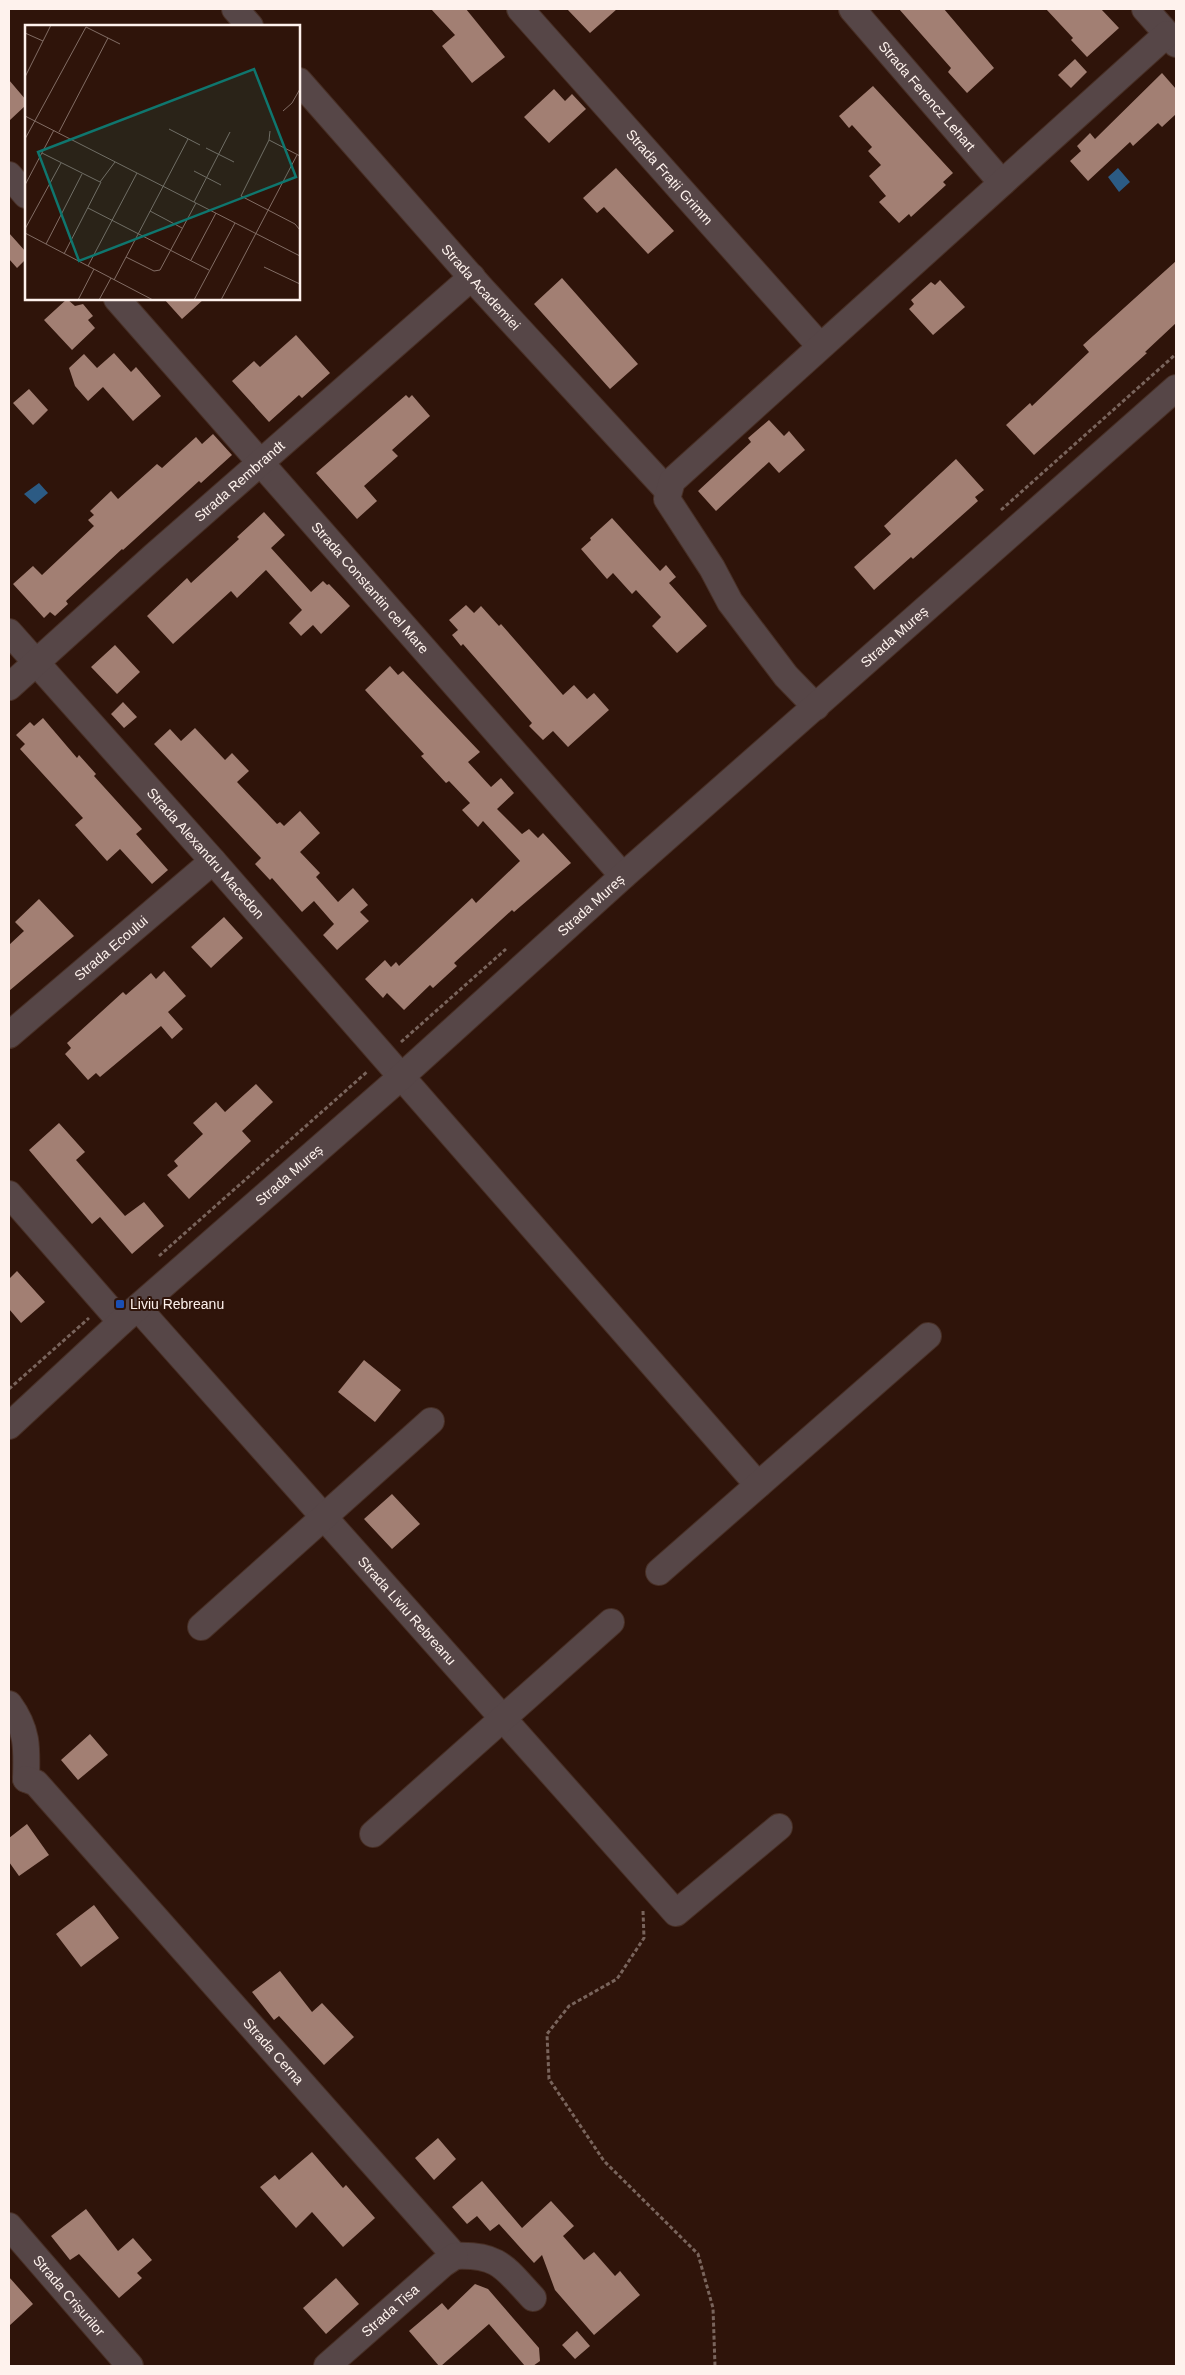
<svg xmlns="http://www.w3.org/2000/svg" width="1185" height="2375" viewBox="0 0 1185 2375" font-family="Arial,sans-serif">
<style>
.water{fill:#2c5b84}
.building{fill:#a27f73}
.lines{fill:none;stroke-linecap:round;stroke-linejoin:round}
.minor-casing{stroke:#482f25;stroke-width:28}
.path{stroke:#79645c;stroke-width:3;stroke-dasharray:4 2.5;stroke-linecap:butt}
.minor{stroke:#564647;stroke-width:26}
.transit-dot{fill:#1a4fb4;stroke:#2f140a;stroke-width:2}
.labels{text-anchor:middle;stroke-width:4;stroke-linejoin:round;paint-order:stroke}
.street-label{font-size:14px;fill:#fef2ed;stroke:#2f140a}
.poi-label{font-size:14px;fill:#fef2ed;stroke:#2f140a;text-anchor:start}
.inset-road{fill:none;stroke:#826d65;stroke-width:1}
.view{fill:#0f766e;fill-opacity:0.15;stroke:#0f766e;stroke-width:2.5}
.inset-edge{fill:none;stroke:#fef2ed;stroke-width:2.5}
</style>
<rect width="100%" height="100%" fill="#2f140a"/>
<path class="water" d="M1118,168L1130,182L1119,192L1108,177Z
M39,483L48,493L35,504L24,494Z"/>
<path class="building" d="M431,9H466L505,57L472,83L442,46L455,35Z
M567,9H617L590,33Z
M899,9H944L994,68L967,93L948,72L951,68Z
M1046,9H1101L1119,28L1087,57L1071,40L1073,38Z
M1075,59L1087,72L1071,88L1058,75Z
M1162,73L1176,89V114L1162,127L1158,123L1133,146L1130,142L1088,181L1070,161L1081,151L1077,146L1090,133L1095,139Z
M9,80L26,100V105L9,121Z
M873,86L953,173L943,182L946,185L911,217L909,214L899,223L879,202L886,196L869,176L881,165L868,151L872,147L852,125L849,128L839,116Z
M554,89L565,101L572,94L586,109L549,143L524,117Z
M616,168L674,231L648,254L604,207L597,213L583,198Z
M9,233L26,252V259L17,268L9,259Z
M1176,261V323L1145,352L1147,353L1034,455L1006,425L1030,403L1032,406L1089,352L1083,345Z
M562,278L638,364L610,389L534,304Z
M940,280L965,307L933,335L909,309L914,304L911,300L931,282L935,285Z
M67,299L75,306L83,304L93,316L88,320L95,328L72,350L44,320Z
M164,299H204L182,319Z
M296,335L330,373L302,398L299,395L269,422L232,381L254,361L260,367Z
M114,353L131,372L136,367L161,396L133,421L103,387L88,401L75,386L69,368L84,354L97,368Z
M29,389L48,410L33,425L13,403Z
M406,395L409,398L412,395L430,416L392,450L398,456L364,486L377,501L357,519L316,473Z
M769,420L784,436L789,431L805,450L779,473L769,462L716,511L698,491L751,442L748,438Z
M213,434L232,455L201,483L199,481L123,550L122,549L66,601L68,604L55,616L50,612L44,618L13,584L33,566L42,575L94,526L88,520L94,515L90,511L111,491L118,499L157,464L162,468L196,437L202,444Z
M956,459L984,490L975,497L978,501L913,559L911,557L874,590L854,567L891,534L884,526Z
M264,512L285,535L271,548L311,592L323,581L327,585L329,584L350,606L321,634L313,625L301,636L289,623L302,610L266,570L237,598L231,591L173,644L147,616L187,578L191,583L239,539L237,537Z
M612,518L660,571L666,565L676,577L669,583L707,626L677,653L652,626L661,617L636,590L632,594L613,573L607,579L581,549L591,540L590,538Z
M466,605L474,613L481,606L499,626L501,624L563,695L574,685L587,699L594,693L609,710L568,747L553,731L543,740L529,726L532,723L463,644L461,646L452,635L458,630L449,620Z
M115,645L140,672L117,694L91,667Z
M390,666L398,675L403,671L480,752L468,762L491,787L501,778L514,793L497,809L522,834L529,829L538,838L543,833L571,863L514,912L512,910L454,963L457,966L433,988L430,985L404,1010L387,993L383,998L365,979L385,960L391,967L396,962L399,966L472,898L476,903L520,861L483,821L478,827L462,810L470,803L449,781L446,783L421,756L424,754L365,690Z
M123,702L137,717L124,728L111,714Z
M43,718L77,758L79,755L96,774L94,776L142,829L136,834L168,870L152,884L120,849L107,861L75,825L83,818L20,749L25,744L16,735L30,722L34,726Z
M195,728L225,760L232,753L249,771L237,782L277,824L280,822L284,826L300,811L320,833L300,852L320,873L316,877L338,902L353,888L368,905L360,912L369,921L337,950L323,935L334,924L314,901L302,912L272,878L270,880L255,864L261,858L154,744L170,729L181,741Z
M39,899L74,936L9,991V945L24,931L15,922Z
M224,917L243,938L211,968L191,947Z
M164,971L186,996L168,1012L183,1029L172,1039L161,1026L100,1077L96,1073L88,1080L65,1054L71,1048L67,1043L123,992L126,995L151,973L156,979Z
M256,1084L273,1102L242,1131L251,1141L189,1199L167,1175L178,1166L174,1161L203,1134L193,1123L216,1102L225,1112Z
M59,1123L85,1152L76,1160L125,1216L144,1202L164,1226L132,1254L100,1217L92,1224L29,1150Z
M17,1271L45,1302L21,1323L9,1309V1279Z
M364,1360L401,1390L375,1422L338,1392Z
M392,1494L420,1524L392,1549L364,1519Z
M90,1734L108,1755L78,1780L61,1760Z
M27,1824L49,1855L19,1876L9,1862V1838Z
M94,1905L119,1938L81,1967L56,1934Z
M280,1971L312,2012L322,2003L354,2037L324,2065L279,2016L274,2020L252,1992Z
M438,2138L456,2159L434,2180L415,2158Z
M312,2152L343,2188L346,2185L375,2218L343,2247L312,2212L296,2228L260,2187L275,2175L279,2180Z
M482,2181L522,2228L551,2201L574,2226L563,2236L584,2260L594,2252L615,2276L620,2271L640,2295L594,2335L555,2290L542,2255L534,2263L499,2224L490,2231L477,2216L467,2224L452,2207Z
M86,2209L118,2251L133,2238L152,2260L137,2273L142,2278L119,2298L79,2254L70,2260L51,2236Z
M9,2277L33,2304L9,2326Z
M336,2278L359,2304L326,2334L303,2308Z
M475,2284L488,2289L539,2348L540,2361L533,2366H525L489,2324L441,2366H439L409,2331L442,2303L448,2310Z
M577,2331L590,2346L575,2359L562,2345Z"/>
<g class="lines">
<g class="minor-casing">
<g id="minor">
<path d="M235,9L250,26"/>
<path id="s1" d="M520,9L820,346"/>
<path id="s2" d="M852,9L1002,183"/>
<path d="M1145,9L1176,44"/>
<path id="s3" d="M299,81L481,288L668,491"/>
<path d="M9,175L26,195"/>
<path id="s4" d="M117,299L623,876"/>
<path id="s5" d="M9,632L213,861L758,1485"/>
<path id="s6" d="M9,687L154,556L472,277"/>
<path d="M816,707L786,676L730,602L712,568L667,499L672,481L1167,34"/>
<path id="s7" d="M9,1035L213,861"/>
<path d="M9,1194L121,1322"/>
<path id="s8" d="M138,1308L676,1913L779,1827"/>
<path id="s9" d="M9,1426L121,1322L401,1077L623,876L1176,388"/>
<path d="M659,1572L928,1336"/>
<path d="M201,1627L431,1421"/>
<path d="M9,1704C28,1730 27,1748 26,1779"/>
<path id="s10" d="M26,1779L36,1783L455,2256"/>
<path d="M373,1834L611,1622"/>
<path id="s11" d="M9,2226L130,2366"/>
<path d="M455,2256C499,2254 505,2268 533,2298"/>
<path id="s12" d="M327,2366L443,2264L455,2256"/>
</g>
</g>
<path class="path" d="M1001,510L1176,354
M401,1042L506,949
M159,1256L368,1071
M9,1389L89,1318
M643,1911L644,1938L617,1979L569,2006L547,2034L549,2079L604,2161L698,2254L713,2308L715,2366"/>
<use href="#minor" class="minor"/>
</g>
<rect class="transit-dot" x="115" y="1299" width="10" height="10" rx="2.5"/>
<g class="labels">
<g class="street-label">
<text dy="5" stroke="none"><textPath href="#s2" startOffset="115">Strada Ferencz Lehart</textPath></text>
<text dy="5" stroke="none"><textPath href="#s1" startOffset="225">Strada Frații Grimm</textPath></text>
<text dy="5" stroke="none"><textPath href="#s3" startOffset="275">Strada Academiei</textPath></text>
<text dy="5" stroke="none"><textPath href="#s6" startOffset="309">Strada Rembrandt</textPath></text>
<text dy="5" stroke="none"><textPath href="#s4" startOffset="384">Strada Constantin cel Mare</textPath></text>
<text dy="5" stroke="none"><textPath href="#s9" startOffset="1186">Strada Mureș</textPath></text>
<text dy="5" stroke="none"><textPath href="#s5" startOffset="296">Strada Alexandru Macedon</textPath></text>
<text dy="5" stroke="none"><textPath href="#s9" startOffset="781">Strada Mureș</textPath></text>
<text dy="5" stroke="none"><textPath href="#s7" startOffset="134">Strada Ecoului</textPath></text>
<text dy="5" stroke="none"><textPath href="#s9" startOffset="376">Strada Mureș</textPath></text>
<text dy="5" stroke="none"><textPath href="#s8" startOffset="405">Strada Liviu Rebreanu</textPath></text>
<text dy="5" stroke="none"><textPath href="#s10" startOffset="369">Strada Cerna</textPath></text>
<text dy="5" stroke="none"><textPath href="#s11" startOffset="92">Strada Crișurilor</textPath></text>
<text dy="5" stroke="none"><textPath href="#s12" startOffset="84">Strada Tisa</textPath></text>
</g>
<g class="poi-label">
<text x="130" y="1309">Liviu Rebreanu</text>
</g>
</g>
<g transform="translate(25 25)">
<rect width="275" height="275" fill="#2f140a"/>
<path class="inset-road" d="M0,8L18,16M0,52L26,0M258,86L267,78L275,64M0,91L275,231M144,104L175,120M245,106L244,115L216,171L270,199L275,205M34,107L83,13M0,114L61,2L95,19M244,115L275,131M181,123L209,137M17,128L75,157L90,137M169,146L196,160M0,160L29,105M169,177L205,107M63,183L184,245M125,186L157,203M0,204L36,138M0,208L128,275M21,219L57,149M39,229L76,157M101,232L129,246L135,245L171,178M166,235L191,188M63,241L112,148M239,242L275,259M89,255L163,114M53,275L69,244M74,275L86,253M169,275L210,198M196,275L272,130"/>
<path class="view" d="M229,44L271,152L54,236L13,127Z"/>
<rect width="275" height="275" class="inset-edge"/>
</g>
<rect width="1185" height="2375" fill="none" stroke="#fef2ed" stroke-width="20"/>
</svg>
